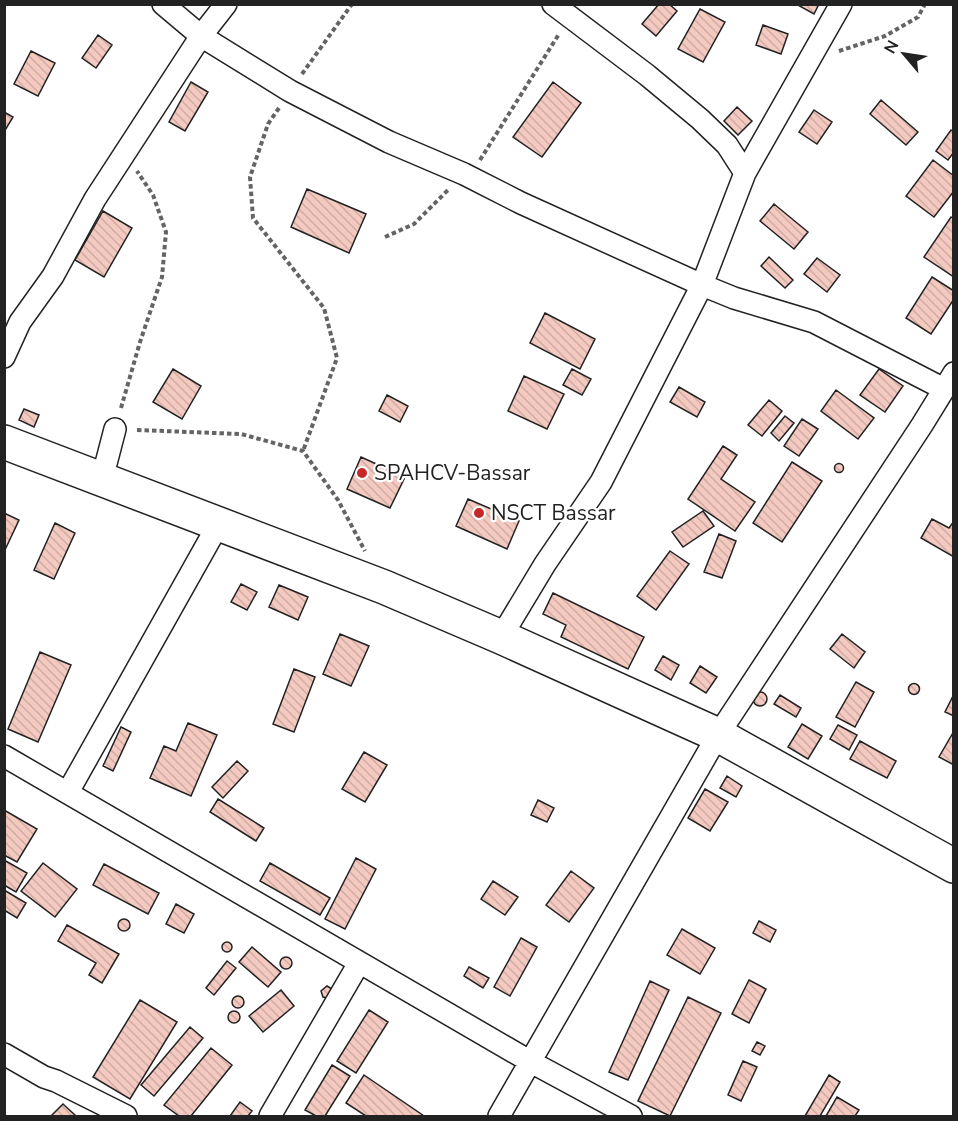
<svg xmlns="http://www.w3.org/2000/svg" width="958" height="1121" viewBox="0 0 958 1121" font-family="'Nunito Sans',sans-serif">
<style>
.building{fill:url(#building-back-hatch);stroke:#222;stroke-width:1.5}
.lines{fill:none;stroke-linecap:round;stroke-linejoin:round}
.minor-casing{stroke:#222;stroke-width:24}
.primary-casing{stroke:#222;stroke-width:36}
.path{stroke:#646464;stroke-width:4;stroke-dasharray:4.5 3;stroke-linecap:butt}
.minor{stroke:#fff;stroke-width:21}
.primary{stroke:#fff;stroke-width:33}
.poi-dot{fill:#c62828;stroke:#fff;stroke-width:2}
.labels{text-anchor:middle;stroke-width:4.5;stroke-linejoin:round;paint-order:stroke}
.poi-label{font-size:21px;fill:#222;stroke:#fff;text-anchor:start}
</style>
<defs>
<pattern id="building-back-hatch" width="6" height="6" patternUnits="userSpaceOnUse" patternTransform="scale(1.5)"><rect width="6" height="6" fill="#f3c9c0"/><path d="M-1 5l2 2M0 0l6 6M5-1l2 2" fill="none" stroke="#d0aca5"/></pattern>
</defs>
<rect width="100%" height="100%" fill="#fff"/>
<path class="building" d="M659,4H669L677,11L656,36L642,24Z
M796,4H819L814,14Z
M700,9L725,22L703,62L678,49Z
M763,25L788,34L781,54L756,45Z
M98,35L112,45L96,68L82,58Z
M31,51L55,63L38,96L14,84Z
M191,82L208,92L185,131L169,122Z
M553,82L581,103L542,157L513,137Z
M881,100L918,132L906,145L870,114Z
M737,107L752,121L738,135L724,121Z
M814,110L832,122L817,144L799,132Z
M4,112L13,117L4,132Z
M951,130L954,132V152L948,160L936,151Z
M933,160L954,176V191L934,217L906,196Z
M307,189L366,214L349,253L291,227Z
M774,204L808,232L794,249L760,221Z
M103,211L132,228L104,277L75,260Z
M951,217L954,219V277L924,257Z
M769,257L793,280L785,288L761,266Z
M817,258L840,275L827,292L804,274Z
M932,277L954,291V299L931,334L906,318Z
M545,313L595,339L580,369L530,343Z
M173,369L201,386L182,419L153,402Z
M572,369L591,379L582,395L563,385Z
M879,369L903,386L885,412L860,395Z
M524,376L564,394L547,429L508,411Z
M679,387L705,402L697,417L670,402Z
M836,390L874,418L858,439L821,411Z
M387,395L408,406L400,422L379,411Z
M769,400L782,411L762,436L748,425Z
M24,409L39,415L34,427L19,420Z
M785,416L794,423L779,441L771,433Z
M802,419L818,429L799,456L784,446Z
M723,446L737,455L721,479L755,502L735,531L688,499Z
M361,457L405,477L390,508L347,489Z
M792,462L822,481L782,542L753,523Z
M834.5 468a4.5 4.5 0 1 1 9 0a4.5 4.5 0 1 1-9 0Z
M468,499L519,521L507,549L456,526Z
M703,511L714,526L683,547L672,532Z
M4,513L19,520L4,552Z
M932,519L949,528L954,521V557L921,538Z
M55,523L75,533L54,579L34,570Z
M719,534L736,541L722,578L704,572Z
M670,551L689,564L656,610L637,596Z
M241,584L257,592L247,610L231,602Z
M279,585L308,597L298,620L269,607Z
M553,593L644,637L628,669L561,637L566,625L543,614Z
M340,634L369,646L351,686L323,674Z
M842,634L865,652L854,668L830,649Z
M40,652L71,665L38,742L8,729Z
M663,656L679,665L671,680L655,670Z
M700,666L717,677L706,693L690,683Z
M294,669L315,677L294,732L273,724Z
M856,682L874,692L855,727L836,717Z
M908.5 689a5.5 5.5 0 1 1 11 0a5.5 5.5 0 1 1-11 0Z
M753 699a7 7 0 1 1 14 0a7 7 0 1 1-14 0Z
M954,694V716L945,712Z
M780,695L801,708L796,717L774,704Z
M188,723L217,735L191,796L150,778L164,746L176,751Z
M802,724L822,736L808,759L788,747Z
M838,725L857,735L849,750L830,739Z
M121,727L131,732L113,771L103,766Z
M954,731V765L939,757Z
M860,741L896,761L887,778L850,759Z
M364,752L387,765L365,802L342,789Z
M237,761L248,771L223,798L212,787Z
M727,776L742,786L736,797L720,788Z
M705,789L728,802L710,831L688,818Z
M218,799L264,828L256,841L210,812Z
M538,800L554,808L547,822L531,815Z
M4,810L37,829L17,862L4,855Z
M356,858L376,869L345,929L325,919Z
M4,860L27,873L16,892L4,885Z
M43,863L77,889L55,917L21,891Z
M270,863L330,898L320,915L260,881Z
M104,864L159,893L148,914L93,885Z
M571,871L594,888L569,922L546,905Z
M493,881L518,897L505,915L481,899Z
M4,890L26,903L17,918L4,910Z
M176,904L194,914L184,933L166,924Z
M118 925a6 6 0 1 1 12 0a6 6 0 1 1-12 0Z
M759,921L776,930L770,942L753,933Z
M67,925L119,954L102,983L89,975L96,963L58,941Z
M682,929L715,948L700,974L667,955Z
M521,938L537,947L510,996L494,987Z
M222 947a5 5 0 1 1 10 0a5 5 0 1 1-10 0Z
M252,947L281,972L268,987L239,962Z
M280 963a6 6 0 1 1 12 0a6 6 0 1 1-12 0Z
M227,961L236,968L214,995L206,988Z
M469,967L489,978L483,988L464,976Z
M749,980L766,989L749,1023L732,1014Z
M650,981L669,990L628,1080L609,1072Z
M327,986L332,989L327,998L323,997L321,991Z
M281,990L294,1006L263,1032L249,1016Z
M232 1002a6 6 0 1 1 12 0a6 6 0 1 1-12 0Z
M688,997L721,1013L670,1116L638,1101Z
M140,1000L177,1022L130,1099L93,1077Z
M369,1010L388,1022L356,1073L337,1061Z
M228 1017a6 6 0 1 1 12 0a6 6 0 1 1-12 0Z
M190,1027L203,1038L154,1096L141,1085Z
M757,1042L765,1046L760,1055L752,1051Z
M211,1048L232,1065L191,1116H179L164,1105Z
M743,1061L757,1067L741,1101L728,1095Z
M332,1065L350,1076L325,1116H316L305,1110Z
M364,1075L424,1116H366L346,1103Z
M829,1075L840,1082L820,1116H805Z
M837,1097L859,1110L855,1116H826Z
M240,1102L252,1111L248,1116H230Z
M63,1104L76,1116H51Z"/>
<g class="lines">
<g class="minor-casing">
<path id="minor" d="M163,4L201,36L290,91L389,142L464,174L521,203L702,285L734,298L814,322L944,389
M745,173L841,4
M4,357L20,322L53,276L95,199L201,36L226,4
M102,479L115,429
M501,637L545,564L601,482L702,285L745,173L727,145L700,119L647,75L553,4
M4,756L531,1062L631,1116
M68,792L218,525
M4,1054L44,1077L56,1081L126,1116
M270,1116L359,963
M499,1116L718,735L922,425L954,373"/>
</g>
<g class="primary-casing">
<path id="primary" d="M4,442L384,587L501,637L718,735L954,866"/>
</g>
<path class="path" d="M839,51L885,36L918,17L925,4
M302,74L352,4
M279,108L268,124L250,177L253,218L324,308L337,358L303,451
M480,160L559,34
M385,237L414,224L448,190
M121,408L140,342L162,277L166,232L153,195L137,171
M137,430L241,434L303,451L338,500L365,551"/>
<use href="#minor" class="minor"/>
<use href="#primary" class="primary"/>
</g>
<g class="poi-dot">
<circle cx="362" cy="473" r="6"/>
<circle cx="479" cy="513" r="6"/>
</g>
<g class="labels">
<g class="poi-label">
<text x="374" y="480">SPAHCV-Bassar</text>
<text x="491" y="520">NSCT Bassar</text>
</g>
</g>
<rect width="958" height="1121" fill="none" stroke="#222222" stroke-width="12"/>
<g transform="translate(904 54) rotate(299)" stroke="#ffffff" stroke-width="4.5" paint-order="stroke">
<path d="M0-4.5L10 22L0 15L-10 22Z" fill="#222222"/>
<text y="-9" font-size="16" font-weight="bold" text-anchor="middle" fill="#222222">N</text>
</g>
</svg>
